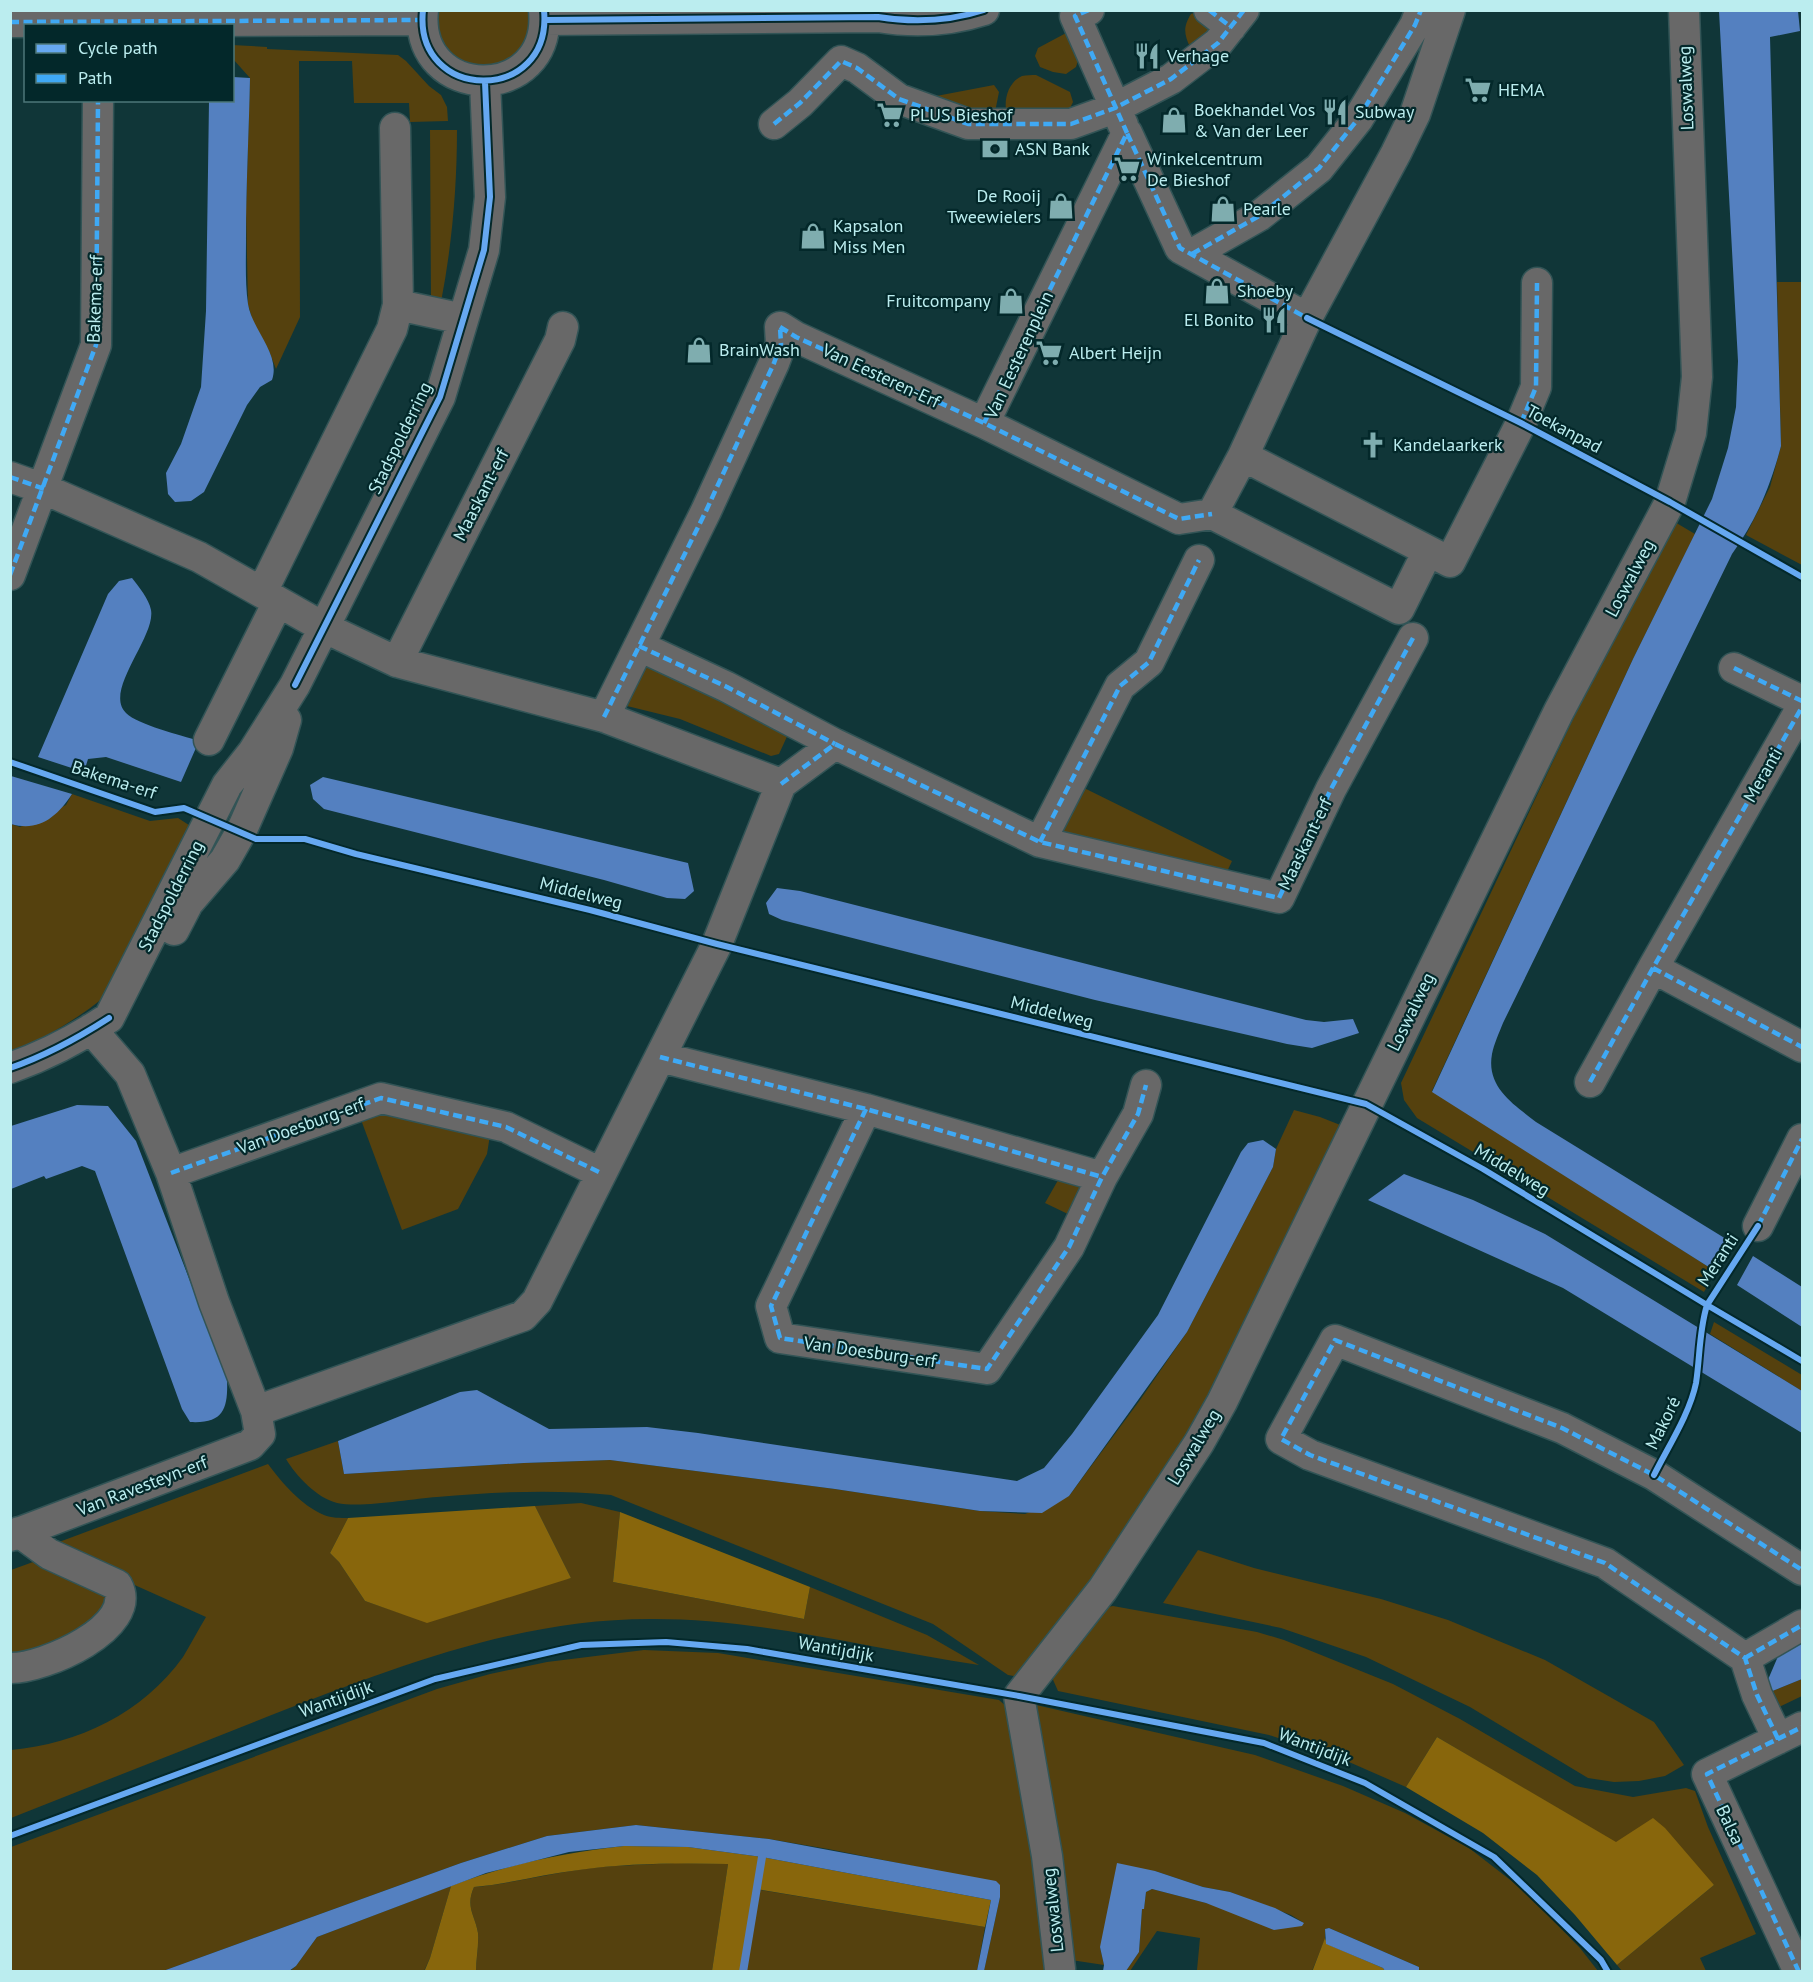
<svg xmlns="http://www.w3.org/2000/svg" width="1813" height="1982" viewBox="0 0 1813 1982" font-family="'PT Sans',sans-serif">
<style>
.green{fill:#55410e}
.forest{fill:#88660c}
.water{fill:#5480c0}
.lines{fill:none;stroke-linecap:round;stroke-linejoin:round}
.stream{stroke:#5480c0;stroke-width:8}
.minor-casing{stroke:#325456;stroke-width:33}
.minor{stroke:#686868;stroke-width:30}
.quiet{stroke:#3fa9f5;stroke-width:4.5;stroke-dasharray:9 4.5;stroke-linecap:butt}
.cycleway-casing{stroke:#03282a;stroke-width:10}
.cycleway{stroke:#66a8f1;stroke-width:6}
.labels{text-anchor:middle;stroke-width:4.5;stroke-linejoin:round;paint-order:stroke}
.poi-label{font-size:18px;fill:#bbedef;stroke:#03282a;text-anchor:start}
.street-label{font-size:18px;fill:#bbedef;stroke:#03282a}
</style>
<rect width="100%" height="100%" fill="#103638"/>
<path class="green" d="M436,11H532L524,49L493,68L457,62L440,43Z
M1199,11L1210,21L1212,34L1190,47C1184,34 1183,27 1191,14Z
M1068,32L1082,47L1076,67L1066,74L1053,72L1040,67L1035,56L1038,48Z
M232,45L267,47V49L398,55L406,61L429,86L441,95L447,107L448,121L410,122L409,103H354L352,61H299L300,317L276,369L269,351L255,328L248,305L246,209L250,78L233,59Z
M1036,75L1070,92L1073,102L1070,108L1062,112L1007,114C1003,101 1008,82 1022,76C1026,75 1032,75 1036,75Z
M994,85L999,92L995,112L965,109L931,97Z
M430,130H457C457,188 452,245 441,302L431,300Z
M1777,282H1802V565L1746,535L1770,487L1781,446Z
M1668,518L1695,534L1633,659L1432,1091L1715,1271L1704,1292L1417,1118L1404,1100L1401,1083Z
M644,662L790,730L779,754L771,756L680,719L627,706L625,701Z
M1078,785L1232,861L1224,878L1061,836L1063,816Z
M72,794L150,821L178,818L192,827L103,998C75,1021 43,1038 11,1054V824L20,827L66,805Z
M386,1110L490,1135L487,1154L458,1209L402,1230L360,1117Z
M1294,1110L1320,1117L1353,1130L1232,1372L1088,1584L1019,1677L1008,1675L933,1624L611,1495C553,1489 495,1492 437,1497C410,1499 362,1508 337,1503C317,1498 296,1476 286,1459L338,1441L344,1474L524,1463L610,1460L835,1489L980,1511L1025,1514L1069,1496L1140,1400L1187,1332L1273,1167L1276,1149Z
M1061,1175L1084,1190L1070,1215L1045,1203Z
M1714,1322L1802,1375V1391L1710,1334Z
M268,1464C283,1484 301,1505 324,1515C331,1518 341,1518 348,1518L330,1553L339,1562L365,1601L403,1614L571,1578L535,1506L581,1503L620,1512L613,1582L804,1619L810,1587L927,1635L979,1665C872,1649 763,1619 654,1619C519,1618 393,1668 269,1716C183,1750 97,1784 11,1818V1750C78,1744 143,1713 183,1657C191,1644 198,1630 206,1617L52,1548L51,1545Z
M1198,1550L1254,1568L1381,1599L1448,1620L1545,1660L1654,1722L1684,1765L1665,1776L1639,1781L1614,1782L1588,1778L1470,1707L1366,1657L1281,1628L1163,1603Z
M44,1558L110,1589L103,1610L73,1636L11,1657V1570Z
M1113,1606L1257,1632L1284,1640L1393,1684L1460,1719L1575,1786L1633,1797L1686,1788L1695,1791L1708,1827L1756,1934L1700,1958L1706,1971H1622L1617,1965L1714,1885L1616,1843L1437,1737L1406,1787L1349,1762L1269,1735L1058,1691L1050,1673L1098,1609Z
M644,1650L718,1653L999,1700L1008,1708L1050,1971H984L1000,1897L923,1868L828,1849L769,1839L636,1825L547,1836L461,1863L163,1971L11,1972V1847L437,1689L490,1674L547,1662Z
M1802,1679V1696L1777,1708L1770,1692Z
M1036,1705L1255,1755L1343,1786L1405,1813L1469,1848L1522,1889L1580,1948L1598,1971H1423L1419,1970V1967L1329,1928L1325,1929V1939L1312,1971L1197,1970L1200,1938L1157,1931L1130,1971H1126L1139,1952L1142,1908H1144L1146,1892L1152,1889L1206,1903L1304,1923L1291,1915L1230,1892L1203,1887L1155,1871L1100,1947L1104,1965L1071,1960L1031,1709Z
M675,1863L728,1864L712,1971H476C476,1959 479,1945 478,1933C475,1915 465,1907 474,1887C509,1884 543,1875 578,1870C610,1865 643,1865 675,1863Z
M451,1886L430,1958L424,1971L289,1972L296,1966L317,1937Z
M755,1889L985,1927L977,1971L743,1972Z"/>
<path class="forest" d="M535,1506L571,1578L427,1623L365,1601L339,1562L330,1553L348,1518Z
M620,1512L810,1587L804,1619L613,1582Z
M1437,1737L1616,1842L1653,1818L1665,1828L1714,1885L1617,1965L1575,1915L1537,1875L1483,1833L1406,1787Z
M624,1846L688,1847L762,1857L991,1900L985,1927L756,1889L743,1971H712L728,1864C678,1863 628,1863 579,1870C544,1874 509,1884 474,1887C465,1907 475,1915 478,1933C479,1945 476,1959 476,1971L424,1972L430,1958L451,1886C507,1864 564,1853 624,1846Z
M1325,1938L1327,1944L1383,1968L1385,1971L1312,1972Z"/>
<path class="water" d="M1719,11H1798L1800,31L1770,37L1781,446C1770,487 1757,519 1732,554L1503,1023C1499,1033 1494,1044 1492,1054C1486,1087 1513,1104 1536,1122L1731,1242L1715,1271L1432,1092L1633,659L1712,499L1728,448L1736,407L1738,361Z
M233,77L250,78C249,131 246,185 246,239C246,260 245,283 248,304C252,330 281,354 272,380L260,387L247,405L204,492L191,501L175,502L168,494L166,473L181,444L201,387L206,311L209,101L232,100Z
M132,578C139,587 149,599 151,610C156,637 103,691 126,713C138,725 181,735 199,741L181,782L106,757L88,759L84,772L38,757L108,594L119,581Z
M10,776H11L72,794C57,817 39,832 11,824Z
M323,777L688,863L694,891L685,899L667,898L604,880L324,809L313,799L310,785Z
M777,888L800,891L1306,1020L1324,1022L1353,1019L1359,1033L1312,1048L1287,1044L1095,1000L782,920L769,914L766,903Z
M77,1105L108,1106L136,1141L227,1377C228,1406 226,1424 190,1422L182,1409L95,1171L82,1166L46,1179L44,1176L11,1189V1126Z
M1263,1140L1276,1149L1273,1167L1187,1332L1069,1496L1042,1513L980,1511L835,1489L610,1460L524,1463L344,1474L338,1441L460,1392L477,1390L549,1429L647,1427L698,1433L1017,1481L1044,1468L1072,1434L1158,1315L1241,1152L1248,1143Z
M1404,1174L1473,1200L1545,1234L1802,1391V1433L1563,1288L1368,1200Z
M1753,1256L1802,1287V1327L1737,1285Z
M1802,1642V1679L1770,1692L1767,1682L1779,1654Z
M636,1825L769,1839L996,1881L1000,1885V1897L984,1971H977L991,1900L762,1857L688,1847L624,1846L569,1852L486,1873L317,1937L296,1966L289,1971H163L461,1863L547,1836Z
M1117,1863L1155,1871L1203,1887L1230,1892L1275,1908L1304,1923L1302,1926L1274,1930L1206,1903L1152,1889L1146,1892L1144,1909H1142L1139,1952L1126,1971H1103L1104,1965L1100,1947Z
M1329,1928L1419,1967V1971H1385L1383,1968L1326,1944L1325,1929Z"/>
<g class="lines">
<path class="stream" d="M743,1972L762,1857"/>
<g class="minor-casing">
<path id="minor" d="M423,10C413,103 553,105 544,10
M1089,10L1075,16L1123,125
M1209,10L1231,27
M545,20L878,17C914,23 950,21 984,10
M10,22L422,20
M774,124L800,103L841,61L857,68L899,99L968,124H1071L1115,108L1171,79L1218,43L1244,10
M1192,254L1259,216L1319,168L1358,119L1415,25L1421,10
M398,305L463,319
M780,327L796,337L984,423L1179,519L1212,514
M984,423L1127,133L1180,248L1307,318
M1243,456L1450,562L1521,423L1536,387L1537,283
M10,477L44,489L199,557L323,627L397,662L604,717L781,784
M1212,514L1243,456L1307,318L1396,153L1415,114L1450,10
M1212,514L1399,609L1428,551
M10,575L96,345L98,100
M262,592L392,329L398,305L395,128
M639,646L727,687L835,744
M397,662L560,340L563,327
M1734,668L1802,701
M604,717L706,511L774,363L781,344L780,327
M209,740L278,602
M1040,842L1120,686L1149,662L1199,560
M174,930L188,903L225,860L241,832L278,748L286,720
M1653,968L1802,1047
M109,1018L227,785L253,752L295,685L440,397L484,250L490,197L485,82
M660,1057L866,1109L1102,1177
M10,1068C44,1056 77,1039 107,1019
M1590,1082L1653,968L1802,707
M866,1109L771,1306L780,1338L987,1369L1069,1247L1102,1177L1138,1114L1146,1085
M171,1173L381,1098L506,1127L601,1173
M1758,1226L1802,1139
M256,1411L523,1316L537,1301L717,944L781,784L835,744L1040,842L1279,898L1331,789L1413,638
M10,1536L250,1445L260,1434L256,1411L214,1302L171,1173L130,1074L91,1029
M1745,1658L1802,1625
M10,1668C43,1669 140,1627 117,1585L49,1554L19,1532
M1778,1739L1757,1695L1745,1658L1605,1563L1310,1455L1281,1439L1335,1340L1562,1428L1654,1475L1802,1570
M1060,1969L1047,1856L1019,1696L1103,1589L1199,1443L1222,1402L1559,711L1670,502L1691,433L1697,377L1684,10
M1799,1972L1707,1774L1802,1727"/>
</g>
<use href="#minor" class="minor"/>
<path class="quiet" d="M1089,10L1075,16L1127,133
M1209,10L1231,27
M10,22L422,20
M774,124L800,103L841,61L857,68L899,99L968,124H1071L1115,108L1171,79L1218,43L1244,10
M1192,254L1259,216L1319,168L1358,119L1415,25L1421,10
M780,327L796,337L984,423L1179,519L1212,514
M984,423L1127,133L1180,248L1307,318
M1521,423L1536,387L1537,283
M10,477L44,489
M10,575L96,345L98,100
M639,646L727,687L835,744
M1734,668L1802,701
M604,717L706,511L774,363L781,344L780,327
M781,784L835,744L1040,842L1279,898L1331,789L1413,638
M1040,842L1120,686L1149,662L1199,560
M1653,968L1802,1047
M660,1057L866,1109L1102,1177
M1590,1082L1653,968L1802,707
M866,1109L771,1306L780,1338L987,1369L1069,1247L1102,1177L1138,1114L1146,1085
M171,1173L381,1098L506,1127L601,1173
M1758,1226L1802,1139
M1745,1658L1802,1625
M1778,1739L1757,1695L1745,1658L1605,1563L1310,1455L1281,1439L1335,1340L1562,1428L1654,1475L1802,1570
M1799,1972L1707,1774L1802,1727"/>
<g class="cycleway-casing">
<path id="cycleway" d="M423,10C413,103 553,105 544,10
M545,20L878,17C914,23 950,21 984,10
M1307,318L1521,423L1670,502L1802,577
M295,685L440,397L484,250L490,197L485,82
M10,762L155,812L184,808L256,839H305L356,854L590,910L717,944L1366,1104L1483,1169L1707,1305L1802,1361
M10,1068C45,1056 78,1038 109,1018
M1654,1475C1668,1447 1690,1413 1696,1383C1700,1357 1699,1331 1707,1305L1758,1226
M10,1836L435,1679L581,1645L666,1642L747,1649L1019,1696L1264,1743L1365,1783L1494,1857L1601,1960L1608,1972"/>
</g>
<use href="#cycleway" class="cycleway"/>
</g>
<defs>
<g id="restaurant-bare" transform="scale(2.07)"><path d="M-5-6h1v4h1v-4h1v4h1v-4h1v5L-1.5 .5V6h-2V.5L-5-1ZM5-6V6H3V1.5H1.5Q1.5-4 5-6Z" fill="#7fadaf" stroke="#03282a" stroke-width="2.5" paint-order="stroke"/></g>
<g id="supermarket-bare" transform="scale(2.07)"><path d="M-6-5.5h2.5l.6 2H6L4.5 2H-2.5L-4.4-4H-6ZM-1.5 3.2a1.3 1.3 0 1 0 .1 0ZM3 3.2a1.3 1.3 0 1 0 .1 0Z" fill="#7fadaf" stroke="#03282a" stroke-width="2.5" paint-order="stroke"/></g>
<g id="shop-bare" transform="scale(2.07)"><path d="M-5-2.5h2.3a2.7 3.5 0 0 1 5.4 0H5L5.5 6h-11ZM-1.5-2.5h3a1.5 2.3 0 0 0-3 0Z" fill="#7fadaf" stroke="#03282a" stroke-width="2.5" paint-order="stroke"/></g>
<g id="bank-bare" transform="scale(2.07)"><path d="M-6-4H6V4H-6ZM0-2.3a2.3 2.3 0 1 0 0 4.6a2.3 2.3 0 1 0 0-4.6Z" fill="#7fadaf" stroke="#03282a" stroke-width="2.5" paint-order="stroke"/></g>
<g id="church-bare" transform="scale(2.07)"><path d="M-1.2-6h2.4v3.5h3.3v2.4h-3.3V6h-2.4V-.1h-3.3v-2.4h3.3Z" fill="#7fadaf" stroke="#03282a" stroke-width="2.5" paint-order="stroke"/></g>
</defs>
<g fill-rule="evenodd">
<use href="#restaurant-bare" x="1147" y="56"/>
<use href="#supermarket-bare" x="1478" y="90"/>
<use href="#restaurant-bare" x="1335" y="112"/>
<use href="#supermarket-bare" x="890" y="115"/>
<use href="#shop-bare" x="1174" y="120"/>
<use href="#bank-bare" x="995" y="149"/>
<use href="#supermarket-bare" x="1127" y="169"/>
<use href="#shop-bare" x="1061" y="206"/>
<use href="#shop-bare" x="1223" y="209"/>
<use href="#shop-bare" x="813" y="236"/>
<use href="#shop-bare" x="1217" y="291"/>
<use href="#shop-bare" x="1011" y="301"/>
<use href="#restaurant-bare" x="1274" y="320"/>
<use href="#shop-bare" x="699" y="350"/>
<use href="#supermarket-bare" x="1049" y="353"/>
<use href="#church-bare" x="1373" y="445"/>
</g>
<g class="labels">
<g class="poi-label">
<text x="1167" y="62">Verhage</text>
<text x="1498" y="96">HEMA</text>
<text x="1194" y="116">Boekhandel Vos<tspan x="1194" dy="21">&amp; Van der Leer</tspan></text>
<text x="1355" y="118">Subway</text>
<text x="910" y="121">PLUS Bieshof</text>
<text x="1015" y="155">ASN Bank</text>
<text x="1147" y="165">Winkelcentrum<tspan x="1147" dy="21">De Bieshof</tspan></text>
<text x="1041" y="202" text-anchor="end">De Rooij<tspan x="1041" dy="21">Tweewielers</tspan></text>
<text x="1243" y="215">Pearle</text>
<text x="833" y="232">Kapsalon<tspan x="833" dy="21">Miss Men</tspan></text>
<text x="1237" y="297">Shoeby</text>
<text x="991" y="307" text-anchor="end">Fruitcompany</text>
<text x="1254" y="326" text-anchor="end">El Bonito</text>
<text x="719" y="356">BrainWash</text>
<text x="1069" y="359">Albert Heijn</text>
<text x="1393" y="451">Kandelaarkerk</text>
</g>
<g class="street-label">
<text transform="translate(1686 88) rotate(-92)" y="6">Loswalweg</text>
<text transform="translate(95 299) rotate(-88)" y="6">Bakema-erf</text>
<text transform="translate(1019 355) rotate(-65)" y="6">Van Eesterenplein</text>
<text transform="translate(881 376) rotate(25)" y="6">Van Eesteren-Erf</text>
<text transform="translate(1564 429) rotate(28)" y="6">Toekanpad</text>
<text transform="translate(400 438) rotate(-64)" y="6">Stadspolderring</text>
<text transform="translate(481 495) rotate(-63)" y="6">Maaskant-erf</text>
<text transform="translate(1630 578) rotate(-62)" y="6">Loswalweg</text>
<text transform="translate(1763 775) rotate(-60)" y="6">Meranti</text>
<text transform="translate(114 780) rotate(18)" y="6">Bakema-erf</text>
<text transform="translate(1305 844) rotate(-64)" y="6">Maaskant-erf</text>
<text transform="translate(581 893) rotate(14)" y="6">Middelweg</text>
<text transform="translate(171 896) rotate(-63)" y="6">Stadspolderring</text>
<text transform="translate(1052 1012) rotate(14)" y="6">Middelweg</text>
<text transform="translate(1411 1012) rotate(-64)" y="6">Loswalweg</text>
<text transform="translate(301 1126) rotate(-20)" y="6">Van Doesburg-erf</text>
<text transform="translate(1512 1170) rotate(31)" y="6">Middelweg</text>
<text transform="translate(1718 1260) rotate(-57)" y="6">Meranti</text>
<text transform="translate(870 1352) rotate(8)" y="6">Van Doesburg-erf</text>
<text transform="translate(1663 1423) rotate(-64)" y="6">Makoré</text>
<text transform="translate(1194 1447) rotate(-59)" y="6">Loswalweg</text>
<text transform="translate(142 1486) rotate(-21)" y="6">Van Ravesteyn-erf</text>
<text transform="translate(836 1649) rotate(10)" y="6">Wantijdijk</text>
<text transform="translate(336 1699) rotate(-20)" y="6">Wantijdijk</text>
<text transform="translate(1315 1747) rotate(21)" y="6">Wantijdijk</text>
<text transform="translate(1730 1825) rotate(65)" y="6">Balsa</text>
<text transform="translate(1053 1910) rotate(-96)" y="6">Loswalweg</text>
</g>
</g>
<rect width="1813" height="1982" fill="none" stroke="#bbedef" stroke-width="24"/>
<rect x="24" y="24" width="210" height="78" fill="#03282a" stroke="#4d7779" stroke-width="1.5"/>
<rect x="36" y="44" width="30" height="9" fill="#66a8f1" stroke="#4d7779" stroke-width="1.5"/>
<text x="78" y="54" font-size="18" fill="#bbedef">Cycle path</text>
<rect x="36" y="74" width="30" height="9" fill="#3fa9f5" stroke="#4d7779" stroke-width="1.5"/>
<text x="78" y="84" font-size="18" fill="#bbedef">Path</text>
</svg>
